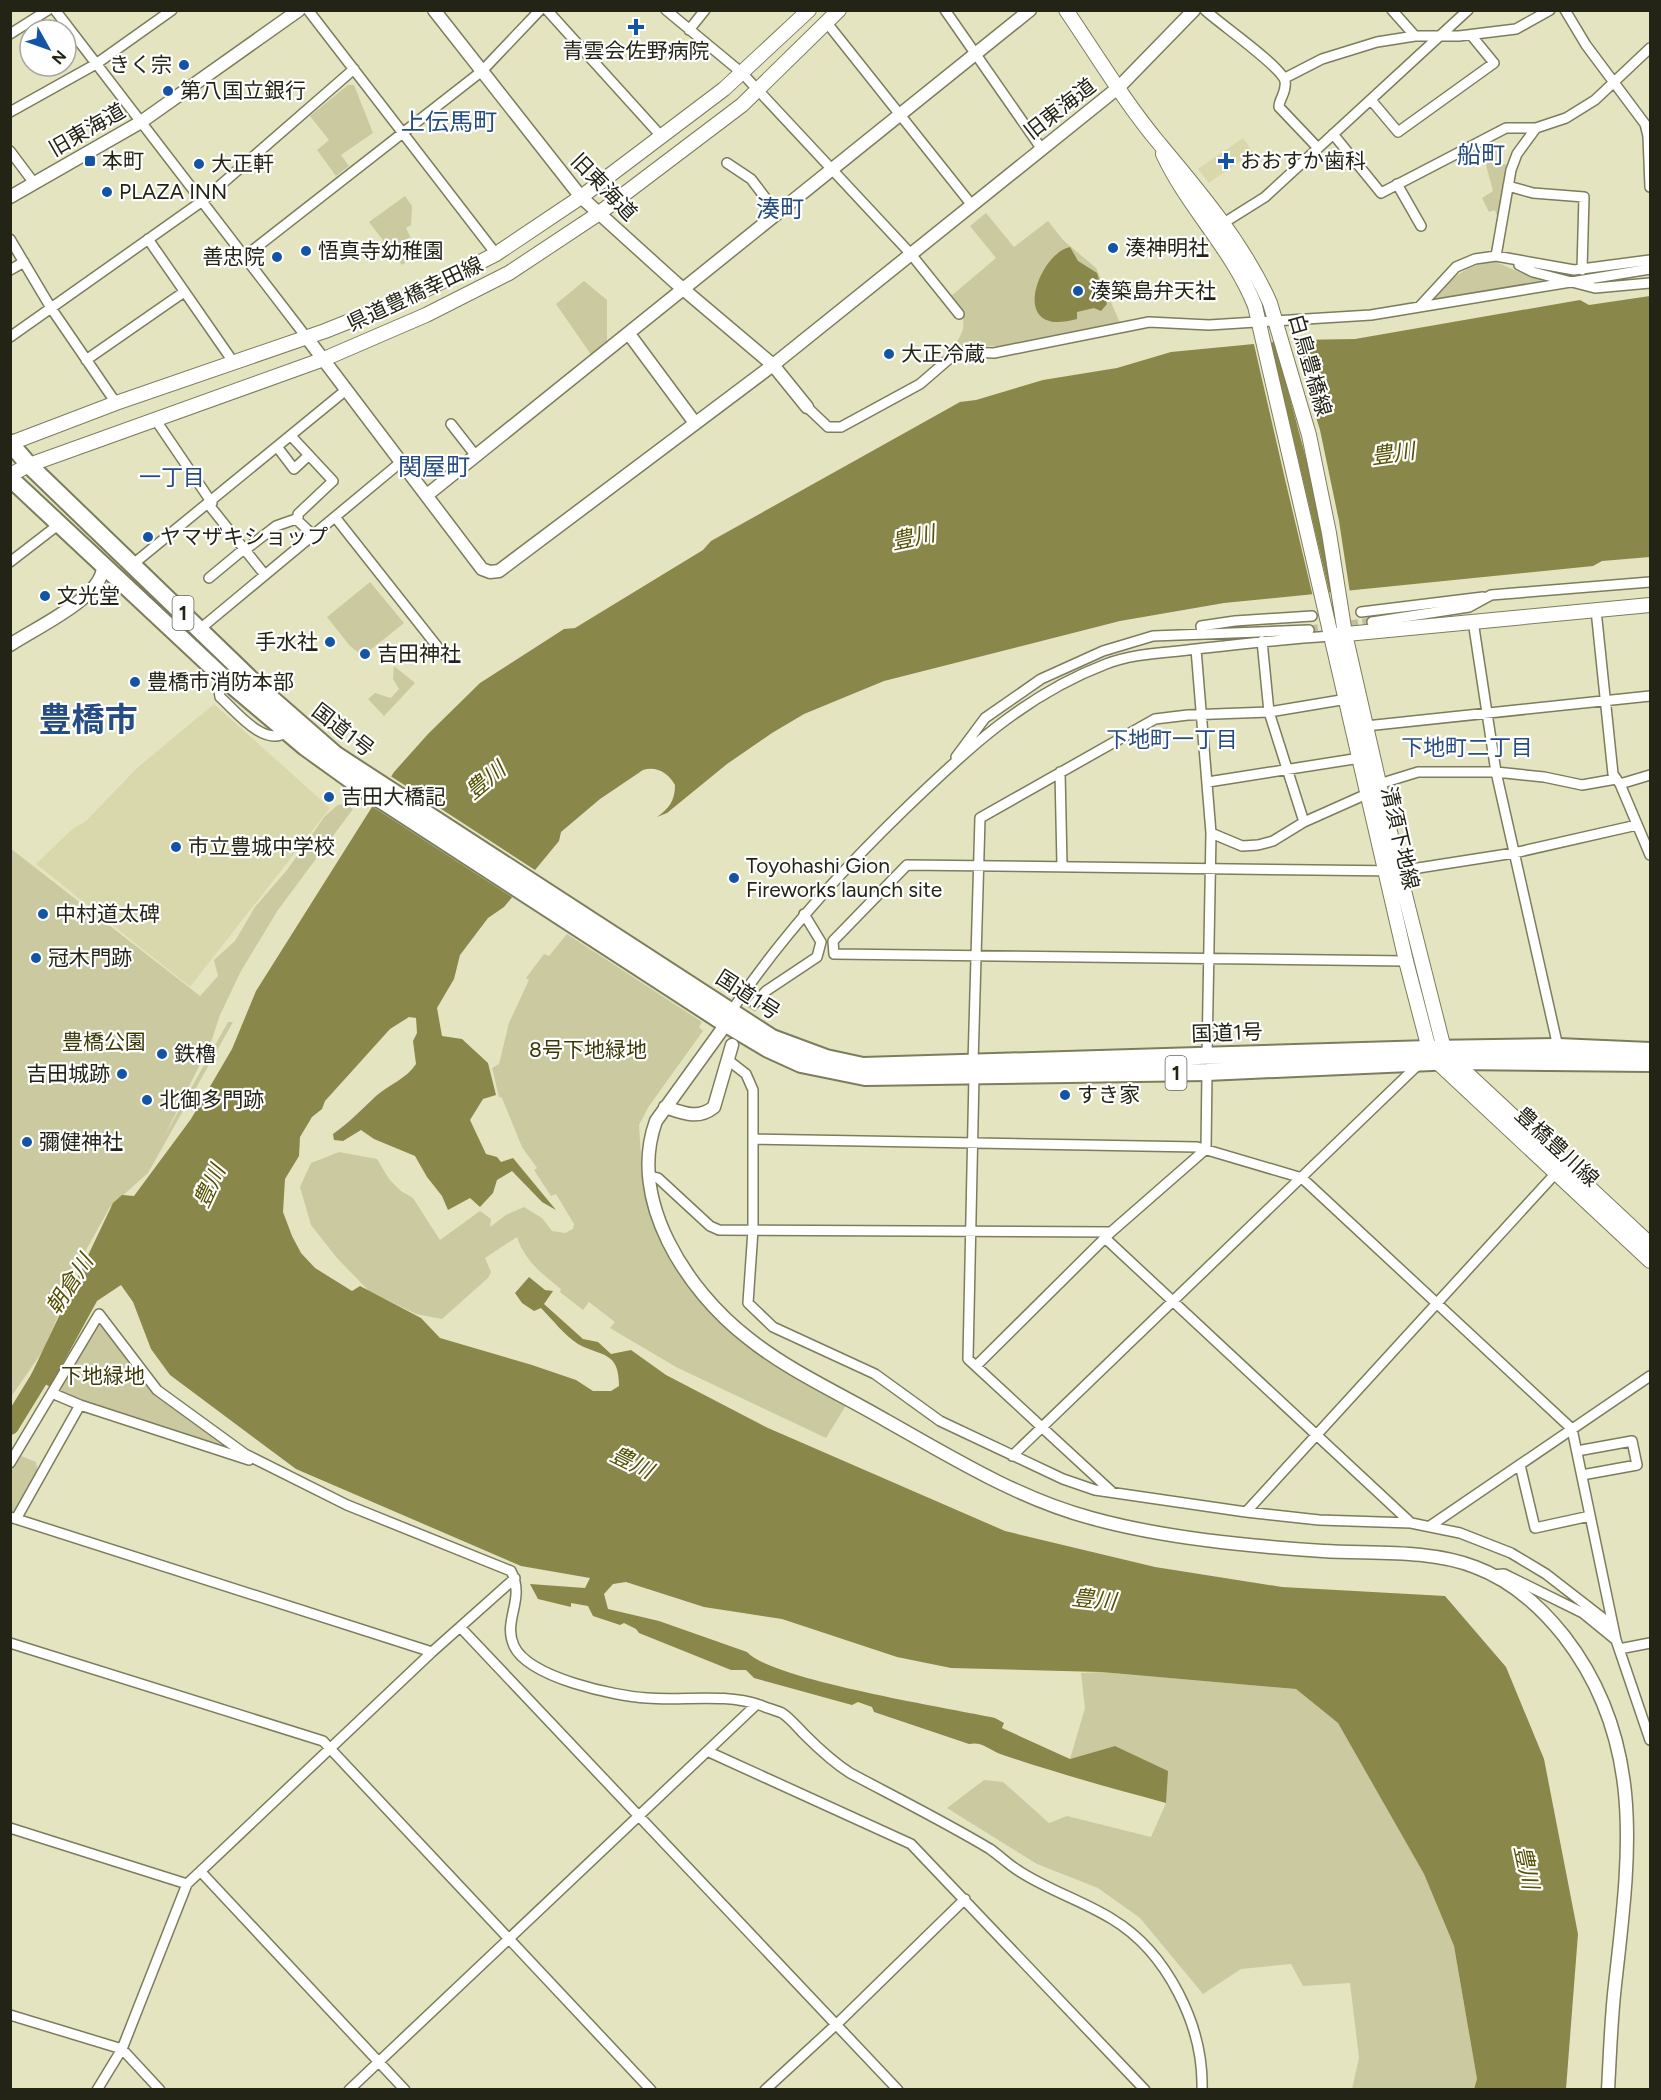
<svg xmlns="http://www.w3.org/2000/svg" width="1661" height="2100" viewBox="0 0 1661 2100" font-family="Figtree,'Noto Sans JP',sans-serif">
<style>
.built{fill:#d9d8ad}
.green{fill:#cac99f}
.water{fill:#898749}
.pier{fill:#e4e4c1}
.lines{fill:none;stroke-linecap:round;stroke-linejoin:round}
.river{stroke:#898749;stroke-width:18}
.minor-tunnel{stroke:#bebe9f;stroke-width:9;stroke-dasharray:9 4.5;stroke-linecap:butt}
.minor-casing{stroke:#7d7c5c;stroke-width:12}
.tertiary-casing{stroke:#7d7c5c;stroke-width:15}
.secondary-casing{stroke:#7d7c5c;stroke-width:16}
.trunk-casing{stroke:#7d7c5c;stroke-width:20}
.minor{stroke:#fff;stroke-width:9}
.tertiary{stroke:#fff;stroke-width:12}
.secondary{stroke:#fff;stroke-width:14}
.trunk{stroke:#fff;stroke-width:16}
.poi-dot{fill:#1454a4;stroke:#fff;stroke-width:2}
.labels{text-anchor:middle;stroke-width:4.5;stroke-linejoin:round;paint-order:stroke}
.shield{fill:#fff;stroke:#66665c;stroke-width:1.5}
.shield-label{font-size:20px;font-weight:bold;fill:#242416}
.poi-label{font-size:21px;fill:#242416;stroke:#fff;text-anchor:start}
.street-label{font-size:21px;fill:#242416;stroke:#fff}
.park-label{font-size:21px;fill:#3c3a06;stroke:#fff}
.water-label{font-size:22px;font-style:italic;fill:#545000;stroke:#fff}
.neighbourhood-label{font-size:22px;fill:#264d83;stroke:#fff}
.quarter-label{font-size:24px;fill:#264d83;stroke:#fff}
.town-label{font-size:33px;font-weight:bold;fill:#264d83;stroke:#fff}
</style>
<rect width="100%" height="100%" fill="#e4e4c1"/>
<path class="built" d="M1243,138L1253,152L1209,183L1198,169Z
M214,704L330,808L190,987L36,864L71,830L86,821L137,768Z"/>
<path class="green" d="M348,85H354L373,133L341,155L349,166L336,176L317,150L329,140L310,116Z
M1493,149L1501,154L1496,162L1508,165L1501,215L1497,216L1495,210L1489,212L1482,198L1493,191L1483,154Z
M405,196L412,206L411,225L406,228L418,253L402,265L369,222Z
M986,213L1014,247L1048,221L1063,240L1096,268L1121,325L999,346L954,345C969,327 965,315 950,297L996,258L970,226Z
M1496,262L1528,276L1553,281L1435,300L1434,297C1456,276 1464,265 1496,262Z
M584,281L607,300V343L592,356L556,304Z
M370,582L404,623L363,656L350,646L327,617Z
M394,666L415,683L384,716L368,699L375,693L391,698L399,689L393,679Z
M346,804L353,809L278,910L241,971L220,1015L211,1042L164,1137L228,1022H233L148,1173L110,1207L85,1252L44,1349L11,1397L10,848L200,996L218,976L214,960L235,941L255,907L287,870L325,816L338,805Z
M567,934L702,1022L699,1027L703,1031L649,1106L639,1125L642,1172L649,1205L707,1306L729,1330L749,1346L848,1402L826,1438L676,1367L610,1328L615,1322L589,1302L583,1310L560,1292L561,1289C542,1274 525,1261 517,1237L485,1258L491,1272L488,1278L442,1319L416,1314L369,1291L337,1258L311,1225L300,1187L311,1163L339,1152L377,1159L389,1179L401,1191L413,1198L440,1240L480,1211L491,1219L490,1227L506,1215L524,1207L542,1218L552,1231L565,1233L573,1229L574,1224L556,1194L551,1196L534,1170L537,1168L522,1147L502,1098L499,1097L492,1068L499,1064L509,1023L529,980L526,978L544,954L549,956Z
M99,1314L157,1390L245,1454L54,1394Z
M16,1454L36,1462L39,1477L16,1519L11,1517V1463Z
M1101,1672L1296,1689L1338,1723L1424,1874L1454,1946L1477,2079L1474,2089H1352L1359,2058L1350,1983L1303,1986L1291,1964L1241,1969L1203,1994L1140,1918L1098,1888L1037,1864L947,1808L984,1780L1003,1782L1049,1823L1067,1816L1151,1837L1166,1803L1167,1771L1115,1746L1070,1759L1085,1708L1081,1673Z"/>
<path class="water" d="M1070,247L1078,261L1097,273L1107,304L1101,311L1094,308L1077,312V319C1006,339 1039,253 1070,247Z
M1650,296V557L1602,561L1593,566L1224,603L1120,621L884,681L804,714L772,733L727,764L667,813L657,817C669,808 675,801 675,785C668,773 657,766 643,770L600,799L561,832L559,841L540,864L504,907L488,918L460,955L454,979L437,1008L442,1036L462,1039L488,1063L496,1095L483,1099L470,1120L486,1154L497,1157L501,1162L513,1158L556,1210L542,1202L512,1171L497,1180L493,1193L480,1207L470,1198L448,1210L442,1196L427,1177L415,1156L374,1139L361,1130L343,1141L334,1140L333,1134C350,1122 361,1110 376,1096C390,1084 406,1079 416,1064L413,1041L417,1033L416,1018L409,1017L390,1029L325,1101L322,1109L312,1117L300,1137L299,1156L285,1179L283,1212L292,1236L301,1253L315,1268L352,1291L360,1286L421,1318L440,1338L532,1365L576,1380L593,1391H611L619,1386C619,1350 601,1357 578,1344C565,1336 552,1319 541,1308L534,1311L522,1303L515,1293L529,1277L545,1290L553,1291L544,1304L583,1339L598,1342L611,1354L631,1350L666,1375L768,1428L1005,1531L1155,1567L1282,1587L1445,1596L1506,1667L1544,1759L1578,1934L1566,2089H1474L1477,2079L1454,1946L1424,1874L1338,1723L1296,1689L1101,1672L951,1668L897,1657L782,1619L704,1607L626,1582L613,1584L604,1594L608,1609L659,1621L747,1652C772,1680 949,1708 995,1718L1004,1723L1002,1728L1070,1759L1115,1746L1168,1771L1166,1803C1111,1788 1056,1773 1003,1755C990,1751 983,1741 969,1744L874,1712L872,1707L858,1702L852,1705L754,1678L746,1670H731L639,1633L636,1629L624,1623L620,1625L593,1616L588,1606L571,1603V1607L538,1599L530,1584L585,1588L590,1578L521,1566L296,1469L170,1375L151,1349L133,1302L121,1285L97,1301L50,1387L31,1375L113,1203L122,1195L134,1196L191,1119L232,1049L256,991L394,772L428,734L480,683L564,629L575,628L703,550L711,541L960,402L976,400L1043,380L1117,368L1171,352L1296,340L1355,339L1580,300L1589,305Z"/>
<path class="pier" d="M1292,337L1320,430L1339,521L1350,593L1332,595L1316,496L1274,338Z
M1270,339L1290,424L1330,595L1313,597L1284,475L1253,340Z
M389,775L538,872L515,899L370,805Z"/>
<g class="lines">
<path class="river" d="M10,1426L50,1361"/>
<path class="minor-tunnel" d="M1309,630L1372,622
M732,1045L755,1003"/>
<g class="minor-casing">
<path id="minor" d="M55,10L307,338
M308,10L496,254
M547,10L661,136
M666,10L742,73L910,253L959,314
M945,10L1041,148
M1205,10C1220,24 1282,67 1285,81C1287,93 1279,98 1279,107L1318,148
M1392,10L1415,36H1459L1516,29L1550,10
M1565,10L1586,45L1645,124L1648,136L1650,187
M827,23L971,204
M689,30L705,10
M10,34L48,10
M1285,78L1322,59L1377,42L1415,36
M1371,100L1398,132L1494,63L1471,35
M10,112L96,64L172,10
M1333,134L1381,193L1506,128H1536
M10,151L34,183
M727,163L751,179L777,213
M1397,184L1421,226
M1508,186L1533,193L1584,197L1582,270
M1222,224L1265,197L1468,10
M10,239L51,308L116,403
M148,239L234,363
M1496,256L1511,170L1517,154L1536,128L1566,118L1595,100L1650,48
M244,257L482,71L540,10
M1519,265L1533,272L1595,288L1650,283
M10,270L24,262
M1420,306L1456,267L1475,259L1496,256L1574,270L1650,260
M10,337L201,202L354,69
M86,360L184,292
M807,407L828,427H841L920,384L957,352L994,353L1149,322L1209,325L1371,315L1650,269
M155,419L212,503
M451,424L476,456
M292,437L333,481L298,514V519
M278,448L294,469L309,455
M209,505L265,575
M335,517L444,655
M245,550L276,526L296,519L313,535
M10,562L58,525
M132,565L346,390
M209,578L244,549
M1596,610L1613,774L1620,784L1650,855
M1361,612L1483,597
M1473,621L1496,772L1558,1047
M1372,622L1469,607L1491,595L1650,582
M200,629L401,462
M1202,632L1201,626L1235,621L1312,616
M1262,641L1269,712L1304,822
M1196,649L1211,833L1207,1056
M227,681L219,690L220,697C236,711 264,748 287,732
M1366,726L1650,696
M956,757L985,718L1041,679L1103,651L1153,636L1309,630
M1060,772L1062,865
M1208,782L1360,758
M1379,784L1418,772H1496L1544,777L1582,785L1616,779
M1620,784L1650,775
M1211,833L1242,846L1258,845L1273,841L1304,822L1369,793
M1406,961L834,954L833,941L907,865L1399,871L1514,853L1637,825
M755,1003L766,991L817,957L821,942L804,914
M732,1010C781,937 840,872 903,811C965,751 1024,695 1106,664C1134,653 1166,653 1196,649C1241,644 1285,639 1331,636
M728,1060L746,1074L753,1090V1230L748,1303L773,1327L875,1374L940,1421L1063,1479L1095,1490L1246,1512L1319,1520L1411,1523L1460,1533L1511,1553L1546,1574L1613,1626
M973,1063L980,818L1155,719L1188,715L1269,712L1347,699
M974,1075L968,1359L1111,1491
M753,1139L1197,1147L1302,1178L1572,1429L1616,1640
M650,1176L658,1178L710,1226L719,1230L1111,1232
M1105,1238L1411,1523
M976,1366L1111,1232L1206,1149L1207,1072
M80,1405L249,1460
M1577,1451L1632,1441L1637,1465L1582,1475
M1012,1456L1419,1064
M10,1463L99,1314L157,1390L245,1454L347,1505L511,1571C526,1600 502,1620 514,1646C529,1678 615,1696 647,1698C684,1701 724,1693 760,1705C767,1708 775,1710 782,1713C790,1718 798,1728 805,1735C819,1749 833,1762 850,1773C897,1798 945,1822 990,1849C1000,1856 1009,1865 1019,1871C1048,1890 1083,1901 1112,1919C1167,1952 1204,2026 1202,2090
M1520,1465L1535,1528L1590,1516
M1246,1512L1555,1174
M10,1517L432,1652
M16,1519L80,1405L54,1394
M1430,1526L1650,1376
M1492,1575L1504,1574L1583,1613L1616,1640L1650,1740
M460,1627L898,2090
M10,1643L323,1741L651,2090
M1619,1649L1650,1643
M709,1752L911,1844L1145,2090
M10,1828L187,1884
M201,1872L405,2090
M10,2015L122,2049L160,2090
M97,2090L122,2049L187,1884L432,1652L515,1578
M349,2090L757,1704
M765,2090L841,2020L965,1899"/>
</g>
<g class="tertiary-casing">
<path id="tertiary" d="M434,10L581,197L676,283L773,365L807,407
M10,197L141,122L299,10
M629,334L695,423
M307,338L482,569L490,572L499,571L773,365L1119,87L1194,10
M427,495L1030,10
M10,645C35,628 102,598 103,567
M726,1024L656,1121C627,1200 687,1291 748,1338C789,1371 841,1394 887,1421C953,1458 1017,1498 1091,1518C1163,1538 1248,1546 1323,1551C1371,1554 1429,1549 1475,1567C1510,1580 1541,1607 1564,1636C1647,1743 1629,1859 1615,1985C1611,2019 1610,2055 1608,2090
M665,1107C683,1113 698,1120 714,1107L732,1045"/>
</g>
<g class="secondary-casing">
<path id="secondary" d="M1066,10C1096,54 1124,101 1158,142C1199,191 1244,244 1270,303L1309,435L1329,533L1345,634L1399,871L1444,1049L1454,1061L1650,1244
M1163,154C1188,208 1233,250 1255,306L1406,961L1429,1049L1437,1062L1650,1261
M11,443L116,403L325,331L415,295L496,254L581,197L724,89L809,10
M10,475L29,465L324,359L426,315L509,273L598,214L742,105L839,10
M1336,635L1650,605"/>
</g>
<g class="trunk-casing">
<path id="trunk" d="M10,443L29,465L264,692L336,755L772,1038L826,1058L863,1066L1429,1049L1558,1047L1650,1051
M10,478L227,681L305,747L355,783L726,1024L768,1049L801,1064L865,1077L1207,1072L1454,1061L1650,1063"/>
</g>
<use href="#minor" class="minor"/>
<use href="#tertiary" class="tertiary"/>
<use href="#secondary" class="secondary"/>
<use href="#trunk" class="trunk"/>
</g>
<g class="poi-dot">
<path d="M633 18h6v6h6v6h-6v6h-6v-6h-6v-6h6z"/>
<circle cx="184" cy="65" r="6"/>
<circle cx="168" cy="91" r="6"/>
<rect x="84" y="155" width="12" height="12" rx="3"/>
<path d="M1223 152h6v6h6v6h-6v6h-6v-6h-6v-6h6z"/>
<circle cx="199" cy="164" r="6"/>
<circle cx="107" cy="192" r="6"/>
<circle cx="1113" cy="248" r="6"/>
<circle cx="306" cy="251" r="6"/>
<circle cx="277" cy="257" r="6"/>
<circle cx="1078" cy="291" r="6"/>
<circle cx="889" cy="354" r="6"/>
<circle cx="148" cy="537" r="6"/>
<circle cx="45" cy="596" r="6"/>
<circle cx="330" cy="642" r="6"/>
<circle cx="365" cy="654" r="6"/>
<circle cx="135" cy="682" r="6"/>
<circle cx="329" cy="797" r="6"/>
<circle cx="176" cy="847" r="6"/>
<circle cx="734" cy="878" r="6"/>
<circle cx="43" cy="914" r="6"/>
<circle cx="36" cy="958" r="6"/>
<circle cx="162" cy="1054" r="6"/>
<circle cx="122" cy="1074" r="6"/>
<circle cx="1065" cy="1095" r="6"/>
<circle cx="147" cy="1100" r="6"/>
<circle cx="27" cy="1142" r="6"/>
</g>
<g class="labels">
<g class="shield">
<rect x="172.5" y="596" width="21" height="34" rx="4.5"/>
<rect x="1165.5" y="1056" width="21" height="34" rx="4.5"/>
</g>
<g class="shield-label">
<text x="183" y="620">1</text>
<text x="1176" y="1080">1</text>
</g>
<g class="poi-label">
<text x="636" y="58" text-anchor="middle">青雲会佐野病院</text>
<text x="172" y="72" text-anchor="end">きく宗</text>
<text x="180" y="98">第八国立銀行</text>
<text x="102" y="168">本町</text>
<text x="1240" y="168">おおすか歯科</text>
<text x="211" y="171">大正軒</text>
<text x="119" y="199">PLAZA INN</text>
<text x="1125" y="255">湊神明社</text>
<text x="318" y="258">悟真寺幼稚園</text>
<text x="265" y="264" text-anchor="end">善忠院</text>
<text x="1090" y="298">湊築島弁天社</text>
<text x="901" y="361">大正冷蔵</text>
<text x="160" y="544">ヤマザキショップ</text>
<text x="57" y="603">文光堂</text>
<text x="318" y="649" text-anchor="end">手水社</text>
<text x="377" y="661">吉田神社</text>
<text x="147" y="689">豊橋市消防本部</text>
<text x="341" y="804">吉田大橋記</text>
<text x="188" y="854">市立豊城中学校</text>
<text x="746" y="873">Toyohashi Gion<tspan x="746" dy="24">Fireworks launch site</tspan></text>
<text x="55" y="921">中村道太碑</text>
<text x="48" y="965">冠木門跡</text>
<text x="174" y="1061">鉄櫓</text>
<text x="110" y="1081" text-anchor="end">吉田城跡</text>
<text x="1077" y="1102">すき家</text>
<text x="159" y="1107">北御多門跡</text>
<text x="39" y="1149">彌健神社</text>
</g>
<g class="street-label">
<text transform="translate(1060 109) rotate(-38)" y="7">旧東海道</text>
<text transform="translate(87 130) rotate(-30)" y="7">旧東海道</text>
<text transform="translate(604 187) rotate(46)" y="7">旧東海道</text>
<text transform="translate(415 294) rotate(-25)" y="7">県道豊橋幸田線</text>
<text transform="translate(1310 365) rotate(74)" y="7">白鳥豊橋線</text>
<text transform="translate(343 730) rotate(38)" y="7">国道1号</text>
<text transform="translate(1400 838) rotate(77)" y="7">清須下地線</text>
<text transform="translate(748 995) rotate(33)" y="7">国道1号</text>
<text transform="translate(1227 1033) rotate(-2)" y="7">国道1号</text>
<text transform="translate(1557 1147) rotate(43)" y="7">豊橋豊川線</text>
</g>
<g class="park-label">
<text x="104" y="1049">豊橋公園</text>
<text x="588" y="1057">8号下地緑地</text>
<text x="103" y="1383">下地緑地</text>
</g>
<g class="water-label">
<text transform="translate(1393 453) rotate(-8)" y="8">豊川</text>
<text transform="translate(913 537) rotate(-12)" y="8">豊川</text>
<text transform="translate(485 780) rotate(-40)" y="8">豊川</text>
<text transform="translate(209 1186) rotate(-65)" y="8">豊川</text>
<text transform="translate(69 1284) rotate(-57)" y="8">朝倉川</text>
<text transform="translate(632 1462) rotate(26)" y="8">豊川</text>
<text transform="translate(1094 1599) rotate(6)" y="8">豊川</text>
<text transform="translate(1527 1867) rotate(78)" y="8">豊川</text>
</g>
<g class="neighbourhood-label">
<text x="172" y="485">一丁目</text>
<text x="1172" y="747">下地町一丁目</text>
<text x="1467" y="755">下地町二丁目</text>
</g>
<g class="quarter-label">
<text x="449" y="130">上伝馬町</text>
<text x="1481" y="163">船町</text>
<text x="780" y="217">湊町</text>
<text x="434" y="475">関屋町</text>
</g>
<g class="town-label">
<text x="88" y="731">豊橋市</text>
</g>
</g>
<rect width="1661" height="2100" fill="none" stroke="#242416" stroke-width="24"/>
<g transform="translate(48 48) rotate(130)"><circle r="28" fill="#ffffff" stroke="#a7a7a2" stroke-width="1.5"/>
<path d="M0-4.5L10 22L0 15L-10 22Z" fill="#1454a4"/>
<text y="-9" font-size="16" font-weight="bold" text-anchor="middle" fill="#242416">N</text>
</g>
</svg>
